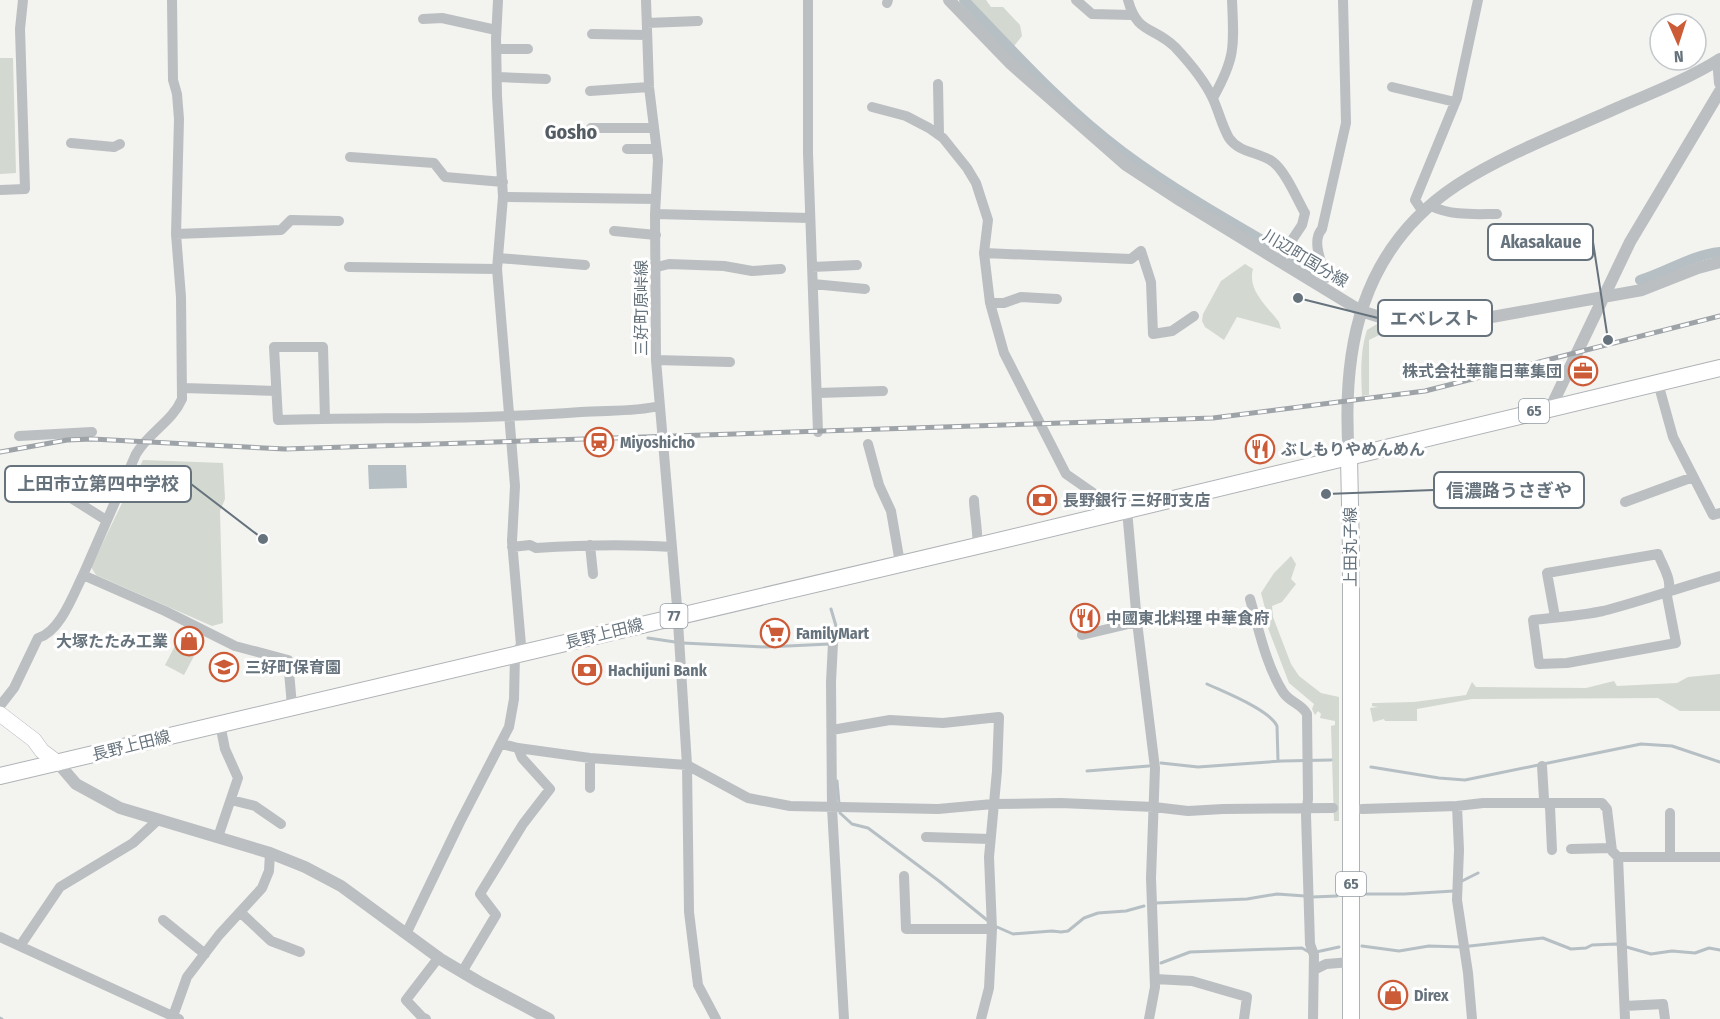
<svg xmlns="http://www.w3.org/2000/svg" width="1720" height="1019" font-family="'Fira Sans Condensed','Noto Sans JP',sans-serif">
<rect width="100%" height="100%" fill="#f3f3f0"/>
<!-- green -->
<path fill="#d3d8d0" d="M969,0H986L991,7H1003L1020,25L1022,36L1014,46Z
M0,58H13L16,173L0,174Z
M1245,264L1253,269C1247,290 1267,306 1279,322L1281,329L1237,317L1224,340L1205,327L1202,321L1203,314L1221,281Z
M1377,324L1396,327L1369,340V395L1362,396C1361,373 1360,352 1367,330Z
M143,460L223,463L225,499L220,511L223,623L212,626L96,575L91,567Z
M1291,556L1296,564L1291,579L1296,584L1282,602L1272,606L1273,617L1291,664L1299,676L1321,693L1339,697V821H1334L1331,726L1335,725V721L1320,718L1321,714L1318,711L1315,715L1312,709L1314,704L1289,683L1268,628L1270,627L1261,593L1274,573Z
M176,644L195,654L184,675L165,665Z
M1720,674V711H1680L1658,698L1472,699L1417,709V721H1385L1384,719L1373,722L1370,708L1378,707L1372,706V703H1376L1414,702L1466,695L1472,682L1476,687L1586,688L1614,681L1617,686L1677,683L1688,677Z"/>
<!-- water -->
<path fill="#b6bfc3" d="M368,465H406L407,488L369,489Z"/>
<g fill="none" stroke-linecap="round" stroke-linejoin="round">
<!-- stream -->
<path stroke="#b6bfc3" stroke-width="3" d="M831,609L836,626L837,642
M648,638L675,642
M683,643L766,647L830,644
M1207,684C1224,692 1270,710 1277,726L1278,761
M1161,763L1198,767L1282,761L1331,760
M1371,767L1439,778L1465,780L1641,744L1672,746L1720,762
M1087,771L1149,766
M837,781L839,804
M840,813L852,824L868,828L939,881L987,920
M1462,881L1478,873
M1361,894H1404L1454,891
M1312,897L1337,896
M1156,903L1247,899L1277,894L1305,896
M997,927L1013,934L1052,931L1061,932L1068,931L1084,918L1098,913L1126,911L1144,906
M1362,946L1399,951L1429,946L1461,947L1543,938L1571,949L1586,948L1592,945L1616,944L1651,954L1672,951L1695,953L1709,948L1720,950
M1316,952L1339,947
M1161,963L1190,952L1302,948L1309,952
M0,1018L2,1019"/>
<!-- canal -->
<path stroke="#b6bfc3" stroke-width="10" d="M964,0C1014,52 1064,108 1123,152C1170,187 1222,217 1274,247
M1292,258L1310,269
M1640,280C1667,272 1691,255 1720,252"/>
<!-- secondary casing -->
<g stroke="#b0b4b8" stroke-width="16">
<path id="secondary" d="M0,714L34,740L42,751L58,763"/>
</g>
<!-- primary casing -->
<g stroke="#afb3b6" stroke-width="18">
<path id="primary" d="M1349,457L1351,552V1019
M0,776L977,546L1720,368"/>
</g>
<!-- minor -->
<path stroke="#bbbfc1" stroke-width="10" d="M172,0L173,80L177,94L179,119L176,234L181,297L182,399C172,422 149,432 136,454L83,575L165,611L235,646L288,660L292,706
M646,0L649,87L658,160L655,214L656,360L677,606L687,765L689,912L698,985L716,1019
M808,0V153L818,432
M1076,0L1092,14L1132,15
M1128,0C1137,34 1153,26 1175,47C1189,62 1205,81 1213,99C1219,112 1222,126 1229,138C1239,153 1260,152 1273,162C1286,172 1297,199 1305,213L1302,225L1278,261
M887,3L888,0
M423,19L442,18L496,30
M647,23L698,21
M592,34L647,35
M496,49H528
M497,77L546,79
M938,84L939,135
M1392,87L1455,102
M590,91L649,87
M1213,98C1236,57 1234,46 1232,0
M872,107L906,116L929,128L943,138L967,168L976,183L988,220L984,253L990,303L1004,353L1066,474L1102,499L1103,515
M591,128H653
M71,143L114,147L120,144
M627,149H656
M350,157L434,163L445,177L503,182
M0,190L25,189L20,29L23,0
M503,197L656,199
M1431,206C1452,216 1474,214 1497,214
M1423,212L1415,200L1457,98L1478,0
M655,214L810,218
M614,231L656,235
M176,234L281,230L291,220L339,221
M984,253L1131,259L1141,251L1151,282L1153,334L1172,331L1194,316
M498,258L585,265
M349,267L497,269
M657,267L669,264L724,266L752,271L781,269
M812,267L857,265
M1326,278C1322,263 1311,241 1322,229L1346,123L1343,0
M813,284L865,289
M990,303H1004L1021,297L1057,299
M656,360L730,362
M1658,383L1673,437L1713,515L1720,513
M183,388L276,391
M818,393L883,391
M325,419L323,347H274L278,420C379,417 480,420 581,412C607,410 634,412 659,406
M19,436L92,432
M868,444L879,485L891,511L900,563
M71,498L106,520
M974,500C974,511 979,538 977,546
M1625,502L1693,477
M1127,510L1137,622L1155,768L1151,878L1155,987L1149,1019
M590,545L593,574
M512,547L530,545L536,548C582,545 626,544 672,547
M1250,599C1259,630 1266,665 1283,692C1289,702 1302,704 1307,714L1308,799L1306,815L1310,944L1314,955L1313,1019
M1555,617L1547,573L1658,554C1663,567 1674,582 1667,596L1676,643L1567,663L1539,664L1533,620C1556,617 1580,616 1603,611C1642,601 1681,587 1720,576
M1082,635L1137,622
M833,643L831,682L832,808L844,1019
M0,706L14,688L38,638C60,632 73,595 83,575
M832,730L890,720L943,723L999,717L997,771L989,857L992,929L989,988L981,1019
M502,744L518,748L590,758L687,765L748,798L790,806L938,809L993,804L1061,803L1154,807L1188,811L1223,809L1333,808
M590,758V788
M1542,766L1544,799L1550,807L1552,850
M231,800L255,806L281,824
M1457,806L1459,850L1457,900L1468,973L1472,1019
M1362,809L1457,806L1483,803H1602L1607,809L1612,851L1618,857H1720
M218,837L238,778L225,749L220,724
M926,837L990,839
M1571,849L1611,848
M1618,857L1625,1019
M1670,857V813
M904,876L906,929H992
M240,912L271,941L300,952
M163,920L205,954
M406,934L460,822L509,727L514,699L515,654L521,645L512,541L515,486L497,269L503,197L497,96L496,39L498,0
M0,937L179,1019
M20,946L60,887L133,843L159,819
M1314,970L1326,964L1351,962
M462,972L496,915L480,894L523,824L550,789L522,758L518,748
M1155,979L1192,981L1247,997L1244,1019
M1625,1006L1663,1004L1665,1019
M172,1019L187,977L219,935L262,888L269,871L270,853
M426,1019L422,1017L406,1000L439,957"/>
<!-- tertiary -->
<path stroke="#bbbfc1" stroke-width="12" d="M949,0L1011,64L1126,165L1181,201L1361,311L1386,319L1418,327L1453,324L1642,290L1698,268L1720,262
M1718,60L1720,83
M1551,407L1630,242L1720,91
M1349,457C1341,349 1360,249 1457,185C1505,154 1566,131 1617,108C1652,93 1688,79 1720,59
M58,763L76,784L120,808L270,853L305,867L341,886L442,960L479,982L549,1019"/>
<!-- secondary -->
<use href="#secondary" stroke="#fff" stroke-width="15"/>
<!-- primary -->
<use href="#primary" stroke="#fff" stroke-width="16"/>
<!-- rail casing -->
<g stroke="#9da3a7" stroke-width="5">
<path id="rail" d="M0,452L67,440L92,439L285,449L1213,418L1425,391L1720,316"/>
</g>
<!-- rail -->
<use href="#rail" stroke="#fff" stroke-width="3" stroke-dasharray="9" stroke-linecap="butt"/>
</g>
<!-- icons -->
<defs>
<g id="office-ring" transform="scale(1.5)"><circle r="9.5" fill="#fff" stroke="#cc5c37" stroke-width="1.5"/><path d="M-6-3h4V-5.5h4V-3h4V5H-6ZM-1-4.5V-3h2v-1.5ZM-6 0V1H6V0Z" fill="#cc5c37"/></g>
<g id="station-ring" transform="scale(1.5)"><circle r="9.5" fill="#fff" stroke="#cc5c37" stroke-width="1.5"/><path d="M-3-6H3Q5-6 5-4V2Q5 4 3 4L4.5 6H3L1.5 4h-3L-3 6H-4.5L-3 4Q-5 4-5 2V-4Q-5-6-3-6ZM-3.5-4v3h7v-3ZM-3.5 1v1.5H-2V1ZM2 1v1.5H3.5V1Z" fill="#cc5c37"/></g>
<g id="restaurant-ring" transform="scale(1.5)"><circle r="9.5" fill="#fff" stroke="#cc5c37" stroke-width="1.5"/><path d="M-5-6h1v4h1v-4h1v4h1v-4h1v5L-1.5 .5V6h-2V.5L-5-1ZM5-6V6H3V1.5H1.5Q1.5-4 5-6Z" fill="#cc5c37"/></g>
<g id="bank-ring" transform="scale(1.5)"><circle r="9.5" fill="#fff" stroke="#cc5c37" stroke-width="1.5"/><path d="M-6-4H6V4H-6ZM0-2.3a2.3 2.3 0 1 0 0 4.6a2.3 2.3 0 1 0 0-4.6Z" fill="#cc5c37"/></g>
<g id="supermarket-ring" transform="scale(1.5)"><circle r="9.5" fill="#fff" stroke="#cc5c37" stroke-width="1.5"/><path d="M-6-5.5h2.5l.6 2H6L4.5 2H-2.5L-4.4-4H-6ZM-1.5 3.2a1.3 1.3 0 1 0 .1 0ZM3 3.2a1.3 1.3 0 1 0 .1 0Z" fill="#cc5c37"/></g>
<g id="shop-ring" transform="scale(1.5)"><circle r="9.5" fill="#fff" stroke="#cc5c37" stroke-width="1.5"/><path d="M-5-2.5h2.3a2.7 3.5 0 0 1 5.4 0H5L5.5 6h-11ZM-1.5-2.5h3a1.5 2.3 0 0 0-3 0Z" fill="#cc5c37"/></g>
<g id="school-ring" transform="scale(1.5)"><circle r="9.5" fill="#fff" stroke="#cc5c37" stroke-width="1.5"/><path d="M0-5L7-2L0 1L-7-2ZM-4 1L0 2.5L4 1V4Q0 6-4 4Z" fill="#cc5c37"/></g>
</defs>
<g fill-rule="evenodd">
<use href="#office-ring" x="1583" y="371"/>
<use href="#station-ring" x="599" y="442"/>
<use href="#restaurant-ring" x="1260" y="449"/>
<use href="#bank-ring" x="1042" y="500"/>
<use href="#restaurant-ring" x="1085" y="618"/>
<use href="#supermarket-ring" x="775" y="633"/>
<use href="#shop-ring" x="189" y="641"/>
<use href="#school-ring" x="224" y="667"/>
<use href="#bank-ring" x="587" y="670"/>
<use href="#shop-ring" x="1393" y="995"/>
</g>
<g text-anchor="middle" stroke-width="6" stroke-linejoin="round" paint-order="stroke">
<!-- shield labels -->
<g fill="#fff" stroke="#949da4" stroke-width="1.5">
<rect x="1519" y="399" width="30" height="24" rx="4.5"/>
<rect x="660.5" y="604" width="27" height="24" rx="4.5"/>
<rect x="1336" y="872" width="30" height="24" rx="4.5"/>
</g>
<g font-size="15" font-weight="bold" fill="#66737d">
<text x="1534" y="416">65</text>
<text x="674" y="621">77</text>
<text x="1351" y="889">65</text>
</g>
<!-- street labels -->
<g font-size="16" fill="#66737d" stroke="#fff">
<text transform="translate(1306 258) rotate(31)" y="6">川辺町国分線</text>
<text transform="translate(641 308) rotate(-90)" y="6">三好町原峠線</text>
<text transform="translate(1350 547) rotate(-90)" y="6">上田丸子線</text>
<text transform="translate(604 633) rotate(-14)" y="6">長野上田線</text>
<text transform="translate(131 745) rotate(-14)" y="6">長野上田線</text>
</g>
<!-- poi labels -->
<g font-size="16" font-weight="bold" fill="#66737d" stroke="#fff" text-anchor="start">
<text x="1562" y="377" text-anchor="end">株式会社華龍日華集団</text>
<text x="620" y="448">Miyoshicho</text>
<text x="1281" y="455">ぶしもりやめんめん</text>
<text x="1063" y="506">長野銀行 三好町支店</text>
<text x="1106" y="624">中國東北料理 中華食府</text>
<text x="796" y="639">FamilyMart</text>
<text x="168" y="647" text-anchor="end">大塚たたみ工業</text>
<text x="245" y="673">三好町保育園</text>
<text x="608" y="676">Hachijuni Bank</text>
<text x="1414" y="1001">Direx</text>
</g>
<!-- quarter labels -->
<g font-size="20" font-weight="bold" fill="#535c63" stroke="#fff">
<text x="571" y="139">Gosho</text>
</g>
</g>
<!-- callouts -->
<path fill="none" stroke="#66737d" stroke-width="2" d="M1608 340L1593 242M1298 298L1378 318M263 539L191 484M1326 494L1434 490"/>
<g fill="#66737d" stroke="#fff" stroke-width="2">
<circle cx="1608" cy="340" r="6"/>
<circle cx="1298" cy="298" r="6"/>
<circle cx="263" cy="539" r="6"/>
<circle cx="1326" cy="494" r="6"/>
</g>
<g fill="#fff" stroke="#66737d" stroke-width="2">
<rect x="1488" y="224" width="105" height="36" rx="6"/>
<rect x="1378" y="300" width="114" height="36" rx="6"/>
<rect x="5" y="466" width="186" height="36" rx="6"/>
<rect x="1434" y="472" width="150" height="36" rx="6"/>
</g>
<g font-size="18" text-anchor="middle" font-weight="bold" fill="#66737d">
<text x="1541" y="248">Akasakaue</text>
<text x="1435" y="325">エベレスト</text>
<text x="98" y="490">上田市立第四中学校</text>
<text x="1509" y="497">信濃路うさぎや</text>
</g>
<!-- north arrow -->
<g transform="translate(1678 42) rotate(177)"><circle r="28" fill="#ffffff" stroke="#c2c7cb" stroke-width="1.5"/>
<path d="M0-4.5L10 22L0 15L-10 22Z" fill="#cc5c37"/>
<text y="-9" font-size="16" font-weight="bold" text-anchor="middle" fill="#66737d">N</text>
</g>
</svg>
